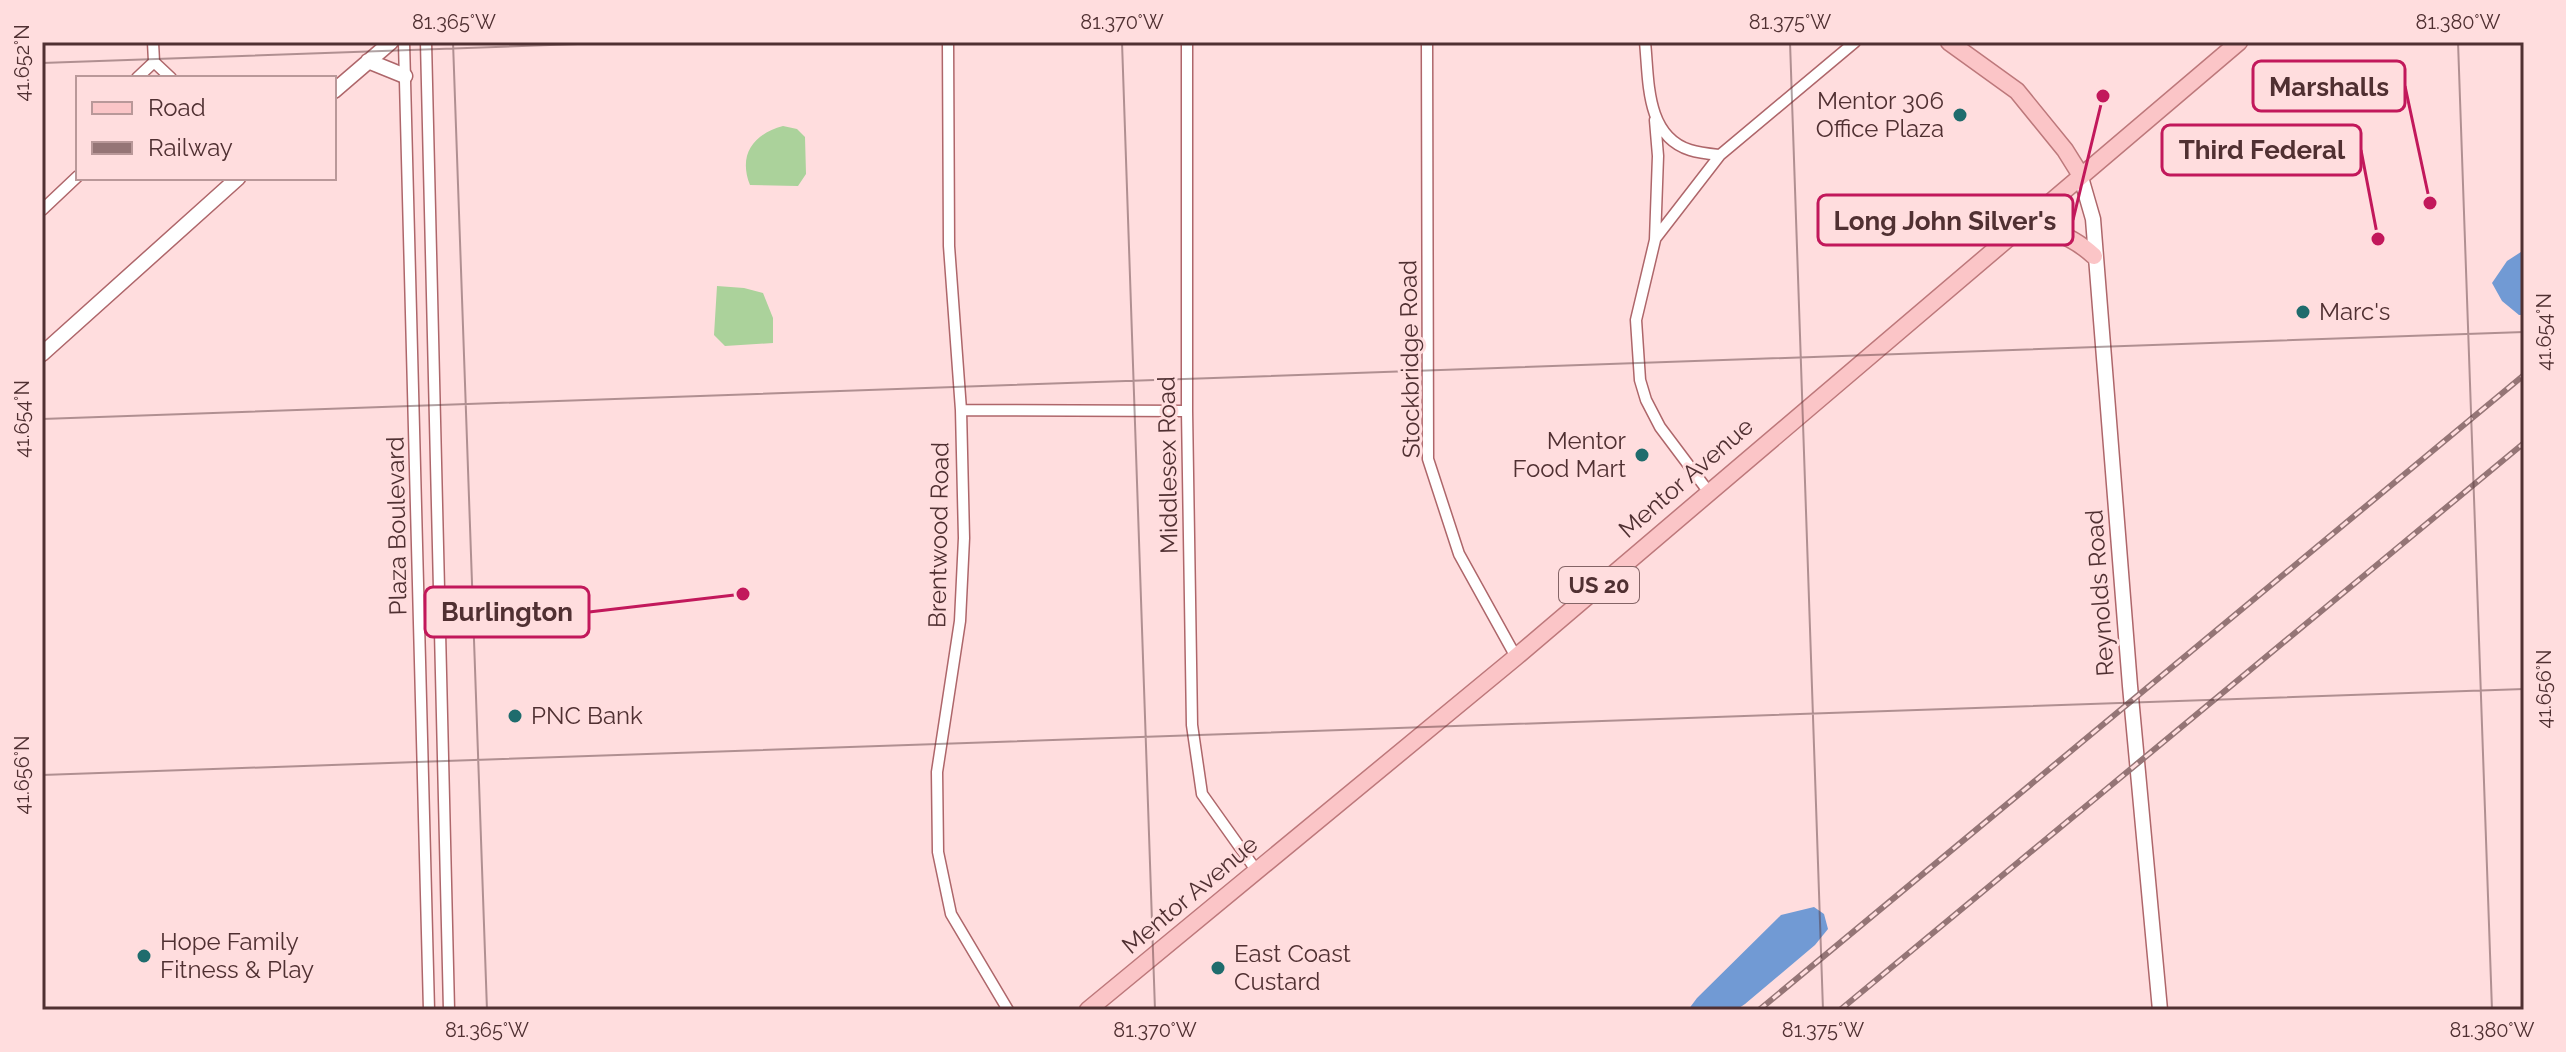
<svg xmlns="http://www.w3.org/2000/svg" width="2566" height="1052" font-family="Raleway,sans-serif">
<rect width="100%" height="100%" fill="#ffddde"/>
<!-- green -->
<path fill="#abd29b" d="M783,126L797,129L805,137L806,174L798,186L750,185C738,155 753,134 783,126Z
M717,286L744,288L763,293L773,318V343L725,346L714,335Z"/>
<!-- water -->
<path fill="#719ad4" d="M2524,250V315H2519L2502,301L2492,283L2507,261Z
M1814,907L1824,914L1828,929L1815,945L1745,1004L1736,1010H1688L1697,998L1781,915Z"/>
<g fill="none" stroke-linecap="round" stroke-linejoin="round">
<!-- minor casing -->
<g stroke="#ae666a" stroke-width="13">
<path id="minor" d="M404,42L429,1010
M426,42L449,1010
M948,42L949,246L961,410L964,538L960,621L937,772L938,852L951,914L1008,1010
M1187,42V411L1192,725L1202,794L1256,870
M1427,42L1428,459L1459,554L1516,657
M1645,42C1649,79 1645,136 1690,150C1699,153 1710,154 1720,155
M154,62L171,78
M137,78L154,62L153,42
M1655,120L1658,156L1655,240L1636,320L1640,380L1646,400L1660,427L1708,491
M42,210L78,176
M1655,239L1720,155L1855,42
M961,410L1187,411"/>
</g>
<!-- secondary casing -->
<g stroke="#ae666a" stroke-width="17">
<path id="secondary" d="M368,61L405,76
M334,91L391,42
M2080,174L2093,219L2130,686L2160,1010
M42,354L238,178"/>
</g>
<!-- primary casing -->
<g stroke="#bd787b" stroke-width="19">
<path id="primary" d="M1949,42L2017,91L2065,150L2080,174
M2011,234C2049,229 2065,230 2094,256
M1088,1010L1516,657L2239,42"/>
</g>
<!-- minor -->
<use href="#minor" stroke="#fff" stroke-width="10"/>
<!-- secondary -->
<use href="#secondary" stroke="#fff" stroke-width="14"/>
<!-- primary -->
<use href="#primary" stroke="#fbc5c7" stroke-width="16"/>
<!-- rail casing -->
<g stroke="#957576" stroke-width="6">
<path id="rail" d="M1759,1010L2524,375
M1840,1010L2524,443"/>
</g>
<!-- rail -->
<use href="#rail" stroke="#ffddde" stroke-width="3" stroke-dasharray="9" stroke-linecap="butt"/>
</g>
<!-- ticks -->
<path fill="none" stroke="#503032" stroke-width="2" stroke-opacity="0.45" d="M453,42L487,1010M1122,42L1155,1010M1790,42L1823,1010M2458,42L2492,1010M42,63L634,42M42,419L2524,332M42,775L2524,689"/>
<!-- markers -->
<g fill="#1f6c6d" stroke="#ffddde" stroke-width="3">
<circle cx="1960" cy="115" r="8"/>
<circle cx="2303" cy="312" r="8"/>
<circle cx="1642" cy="455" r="8"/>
<circle cx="515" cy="716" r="8"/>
<circle cx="144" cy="956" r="8"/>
<circle cx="1218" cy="968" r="8"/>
</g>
<g text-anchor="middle" stroke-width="6" stroke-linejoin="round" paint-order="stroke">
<!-- shield labels -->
<rect fill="#ffddde" stroke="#846466" stroke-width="2" x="1559" y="567" width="80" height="36" rx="6"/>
<g font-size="22" font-weight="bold" fill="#503032">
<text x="1599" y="593">US 20</text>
</g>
<!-- poi labels -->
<g font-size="24" fill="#503032" stroke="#ffddde" text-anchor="start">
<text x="1944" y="109" text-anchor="end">Mentor 306<tspan x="1944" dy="28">Office Plaza</tspan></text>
<text x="2319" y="320">Marc's</text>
<text x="1626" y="449" text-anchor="end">Mentor<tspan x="1626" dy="28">Food Mart</tspan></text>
<text x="531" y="724">PNC Bank</text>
<text x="160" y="950">Hope Family<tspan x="160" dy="28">Fitness &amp; Play</tspan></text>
<text x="1234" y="962">East Coast<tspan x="1234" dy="28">Custard</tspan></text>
</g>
<!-- street labels -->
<g font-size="24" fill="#503032" stroke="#ffddde">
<text transform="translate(1410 359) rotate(-91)" y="8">Stockbridge Road</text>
<text transform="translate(1168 465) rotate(-91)" y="8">Middlesex Road</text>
<text transform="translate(1686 478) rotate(-41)" y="8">Mentor Avenue</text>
<text transform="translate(397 526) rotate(-91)" y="8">Plaza Boulevard</text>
<text transform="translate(939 535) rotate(-89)" y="8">Brentwood Road</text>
<text transform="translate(2100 593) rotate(-94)" y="8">Reynolds Road</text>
<text transform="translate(1190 895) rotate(-40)" y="8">Mentor Avenue</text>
</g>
</g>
<!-- callouts -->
<path fill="none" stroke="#c2185b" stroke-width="3" d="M2430 203L2405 86M2378 239L2361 150M2103 96L2073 220M743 594L589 612"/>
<g fill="#c2185b" stroke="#ffddde" stroke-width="3">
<circle cx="2430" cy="203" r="8"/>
<circle cx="2378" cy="239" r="8"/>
<circle cx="2103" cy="96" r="8"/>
<circle cx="743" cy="594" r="8"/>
</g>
<g fill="#ffddde" stroke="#c2185b" stroke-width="3">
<rect x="2253" y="61" width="152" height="50" rx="8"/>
<rect x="2162" y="125" width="199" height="50" rx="8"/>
<rect x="1818" y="195" width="255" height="50" rx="8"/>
<rect x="425" y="587" width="164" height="50" rx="8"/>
</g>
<g font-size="26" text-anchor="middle" font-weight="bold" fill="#503032">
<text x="2329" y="96">Marshalls</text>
<text x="2262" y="159">Third Federal</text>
<text x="1945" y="230">Long John Silver's</text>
<text x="507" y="621">Burlington</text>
</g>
<!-- border -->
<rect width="2566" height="1052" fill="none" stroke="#ffddde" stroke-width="88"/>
<!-- legend -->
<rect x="76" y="76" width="260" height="104" fill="#ffddde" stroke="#b99899" stroke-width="2"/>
<rect x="92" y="102" width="40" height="12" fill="#fbc5c7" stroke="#b99899" stroke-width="2"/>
<text x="148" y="116" font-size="24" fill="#503032">Road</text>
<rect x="92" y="142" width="40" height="12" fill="#957576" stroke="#b99899" stroke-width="2"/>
<text x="148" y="156" font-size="24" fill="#503032">Railway</text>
<rect x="44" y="44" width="2478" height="964" fill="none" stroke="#503032" stroke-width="3"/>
<g font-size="20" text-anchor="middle" fill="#503032">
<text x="454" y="29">81.365°W</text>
<text x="1122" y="29">81.370°W</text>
<text x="1790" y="29">81.375°W</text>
<text x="2458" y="29">81.380°W</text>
<text transform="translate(22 63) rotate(-90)" y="7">41.652°N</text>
<text transform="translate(2544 332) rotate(-90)" y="7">41.654°N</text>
<text transform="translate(22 419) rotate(-90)" y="7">41.654°N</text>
<text transform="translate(2544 689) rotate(-90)" y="7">41.656°N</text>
<text transform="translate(22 775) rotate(-90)" y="7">41.656°N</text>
<text x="487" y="1037">81.365°W</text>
<text x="1155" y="1037">81.370°W</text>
<text x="1823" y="1037">81.375°W</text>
<text x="2492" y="1037">81.380°W</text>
</g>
</svg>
